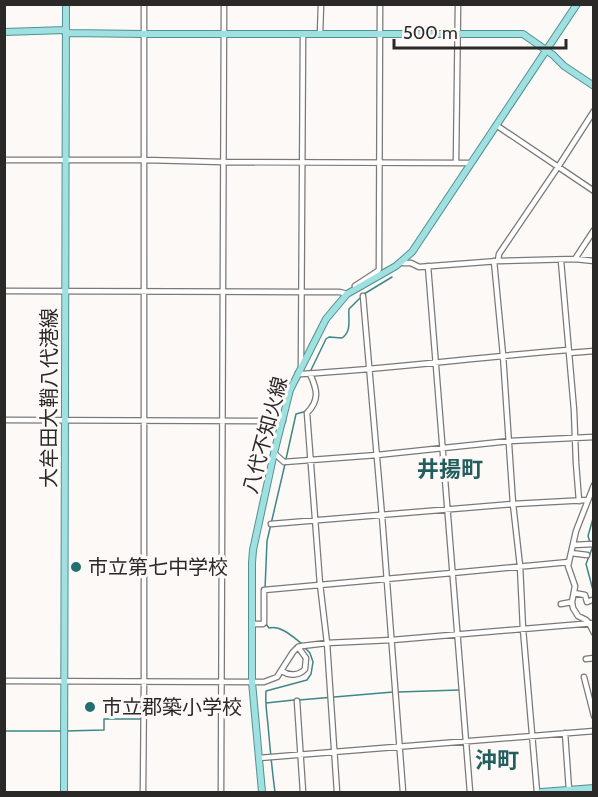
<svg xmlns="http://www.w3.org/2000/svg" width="598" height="797" font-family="Cabin,'Noto Sans JP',sans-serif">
<rect width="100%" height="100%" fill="#fcf9f7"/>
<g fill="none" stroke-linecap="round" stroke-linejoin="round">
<!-- stream -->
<path stroke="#3d8887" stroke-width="1.5" d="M364,294L392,277
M310,372L326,339L329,337L342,338C352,331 348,320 349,309L361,297
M286,459L296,414L307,411
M590,542L588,536L594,515
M593,546L586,564L594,594
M265,589L267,541L285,464
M266,624L269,628C280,625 292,636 301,643
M398,692L459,690
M299,700L393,692
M266,703L294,700
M4,731H61
M65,731L104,730V719H141
M275,792C272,770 270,748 268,725C267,714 265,703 266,691L307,680L311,674L313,662L310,653L304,647"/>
<!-- minor casing -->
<g stroke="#7b7876" stroke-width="7">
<path id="minor" d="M320,34L321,4
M496,125L594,191
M4,160H145L223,162L470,163
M456,163L458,4
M575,259L594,230
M403,261V263H411L419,267L498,261L575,259L594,261
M494,261L503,355L513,504L520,566L523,629L537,792
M498,261L499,254L558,167L594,111
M561,261L574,410L576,463L579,501
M428,266L470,792
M355,286L378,271L379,269L380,4
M4,291L302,292H340L347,294
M363,296L382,516L403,792
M569,353L594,351
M301,367L303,34
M298,373L301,374C390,369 479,357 568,350
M310,374C317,389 320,400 307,413L320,584L327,643L337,792
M4,420L283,421
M274,453L284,462L377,455L510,441L594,437
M594,485L576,531L568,566L575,586L572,602L573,608L578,616L586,620L589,623L594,633
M271,524L513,504L587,500
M573,545L594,544
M571,553L587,555
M574,593L585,595L587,602L592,600
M561,604L572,602
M252,624H263L264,623V590L452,573L569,562
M586,659L594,658
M282,671C289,676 299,676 305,669L306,658L298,647
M584,677L594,716
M4,681L264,682L277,677L293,652L298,647L302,646L327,643L392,640L594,623
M297,701L303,792
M565,733L569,790
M259,758L594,731
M143,792L144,681V4
M221,792L224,4"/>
</g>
<!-- major casing -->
<g stroke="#4e9292" stroke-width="8">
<path id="major" d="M4,32L66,30L68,33L144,34H523L553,55L564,66L594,86
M64,792L66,4
M262,792L252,682V563L253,550L274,453L290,390L326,319L347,294L396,266L412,252L577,4
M541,792L594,788
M590,792H594"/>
</g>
<!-- minor -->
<use href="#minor" stroke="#fff" stroke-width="4.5"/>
<!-- major -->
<use href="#major" stroke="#a0e0e0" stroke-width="6"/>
</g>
<!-- markers -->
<g fill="#236e6e" stroke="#fcf9f7" stroke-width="2">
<circle cx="76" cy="567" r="6"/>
<circle cx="90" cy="707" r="6"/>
</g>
<g text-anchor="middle" stroke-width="6" stroke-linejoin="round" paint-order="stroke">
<!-- street labels -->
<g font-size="20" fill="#2a2928" stroke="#fcf9f7">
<text transform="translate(49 398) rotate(-90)" y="7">大牟田大鞘八代港線</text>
<text transform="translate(265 435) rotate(-75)" y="7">八代不知火線</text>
</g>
<!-- poi labels -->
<g font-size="20" fill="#2a2928" stroke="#fcf9f7" text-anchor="start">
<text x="88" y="574">市立第七中学校</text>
<text x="102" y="714">市立郡築小学校</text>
</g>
<!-- quarter labels -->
<g font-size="22" font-weight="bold" fill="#235e5e" stroke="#fcf9f7">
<text x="450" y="477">井揚町</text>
<text x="497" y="768">沖町</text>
</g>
</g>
<!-- border -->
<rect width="598" height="797" fill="none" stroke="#2a2928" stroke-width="12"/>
<!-- scale -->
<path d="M394 39v9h172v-9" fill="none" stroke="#2a2928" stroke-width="3"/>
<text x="403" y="39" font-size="18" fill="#2a2928" stroke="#fcf9f7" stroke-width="4.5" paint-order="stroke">500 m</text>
</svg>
